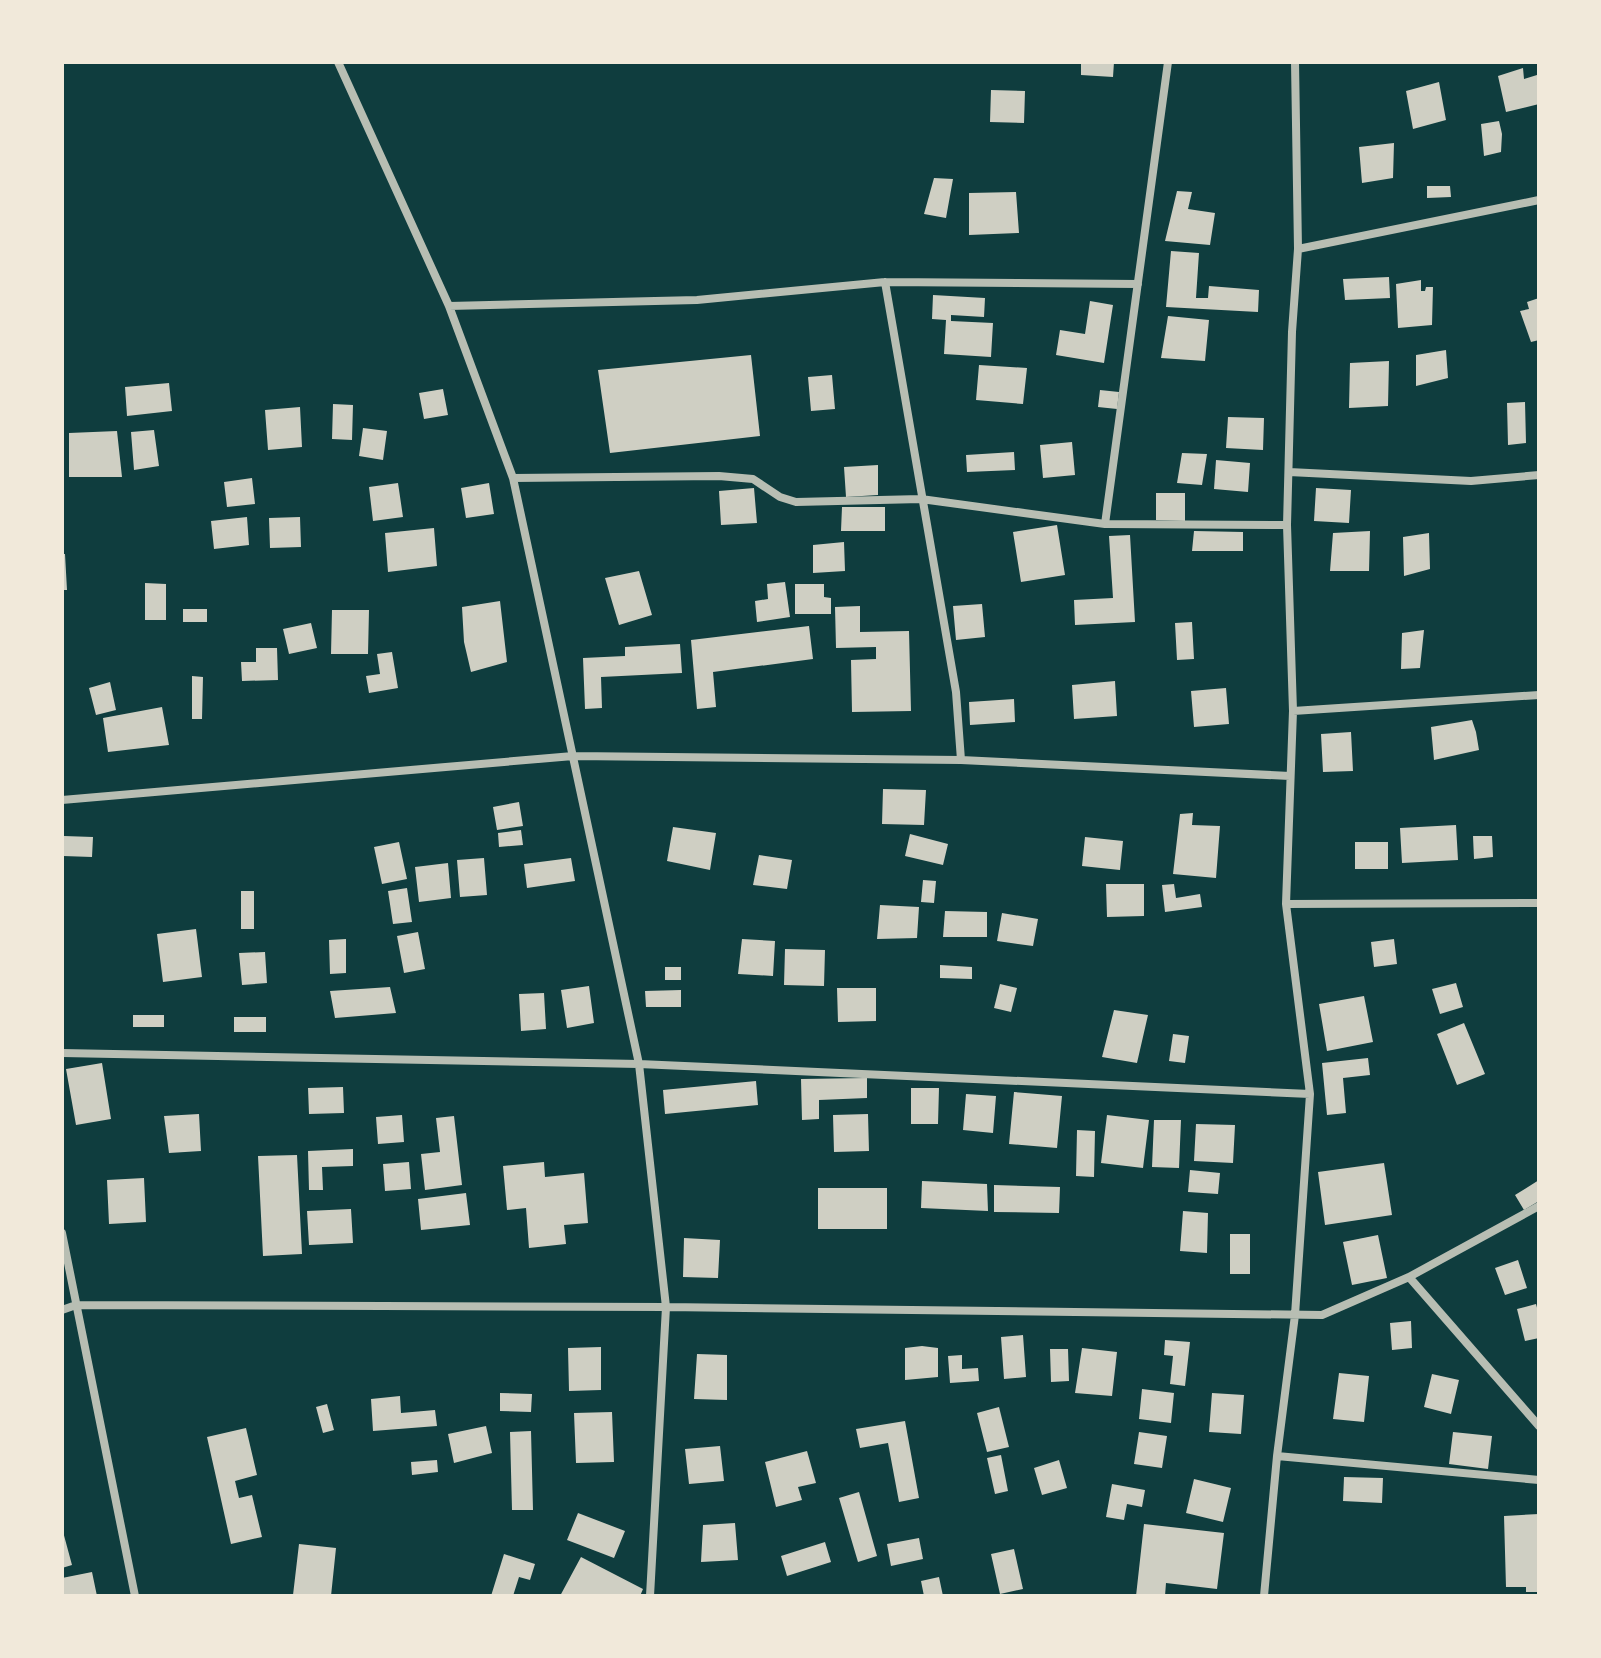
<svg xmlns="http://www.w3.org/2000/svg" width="1601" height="1658" font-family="Jost,sans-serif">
<rect width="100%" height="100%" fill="#0f3d3e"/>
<!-- building -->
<path fill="#cfcfc3" d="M1081,62H1114L1113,77L1081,75Z
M1523,68L1524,79L1537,75L1539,104L1506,112L1498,76Z
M1439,82L1446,120L1413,129L1406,91Z
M991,90L1025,91L1024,123L990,122Z
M1499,121L1502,134L1501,152L1484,156L1481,124Z
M1394,143L1393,178L1362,183L1359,147Z
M934,178L953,179L946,218L924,214Z
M1427,186H1450L1451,197L1427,198Z
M1177,191L1192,192L1188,209L1215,213L1210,245L1165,241Z
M1016,192L1019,233L969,235V193Z
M1171,251L1199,253L1196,298H1208L1209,286L1259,290L1258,312L1166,307Z
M1389,277L1390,298L1345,300L1343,279Z
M1421,280V291H1425L1426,287H1433L1432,325L1398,328L1396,284Z
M933,295L985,298L984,317L951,315V321L993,323L991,357L944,354L946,320L932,319Z
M1539,298V340L1531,342L1520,311L1529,309L1527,302Z
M1090,301L1113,305L1104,363L1056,355L1060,330L1085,334Z
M1168,316L1209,320L1205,361L1161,358Z
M1446,350L1448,378L1416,386V355Z
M751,355L760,436L610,453L598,370Z
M1389,361L1388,406L1349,408L1350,363Z
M979,365L1027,368L1023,404L976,400Z
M832,375L835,409L811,411L808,377Z
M169,383L172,411L127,416L125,387Z
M443,389L448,415L424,419L419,393Z
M1100,390L1119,392L1117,409L1098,407Z
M1525,402L1526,443L1508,445L1507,403Z
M333,404L353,405L352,440L332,439Z
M300,407L302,447L268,450L265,410Z
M1228,417L1264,418L1263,450L1226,448Z
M363,428L387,431L383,460L359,456Z
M154,430L159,466L134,470L131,432Z
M117,431L122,477H69V433Z
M1072,442L1075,475L1043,478L1040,445Z
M1014,452L1015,470L967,472L966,455Z
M1182,453L1207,454L1202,485L1177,483Z
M1216,460L1250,463L1248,492L1214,489Z
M878,465V495L846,497L844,467Z
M252,478L255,504L227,507L224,482Z
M398,483L403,517L373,521L369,487Z
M489,483L494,514L466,518L461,488Z
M754,488L757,523L721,525L719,491Z
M1316,488L1351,490L1349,523L1314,521Z
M1156,493H1185V521L1156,520Z
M842,507H885V531H841Z
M247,517L249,545L214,549L211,521Z
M300,517L301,547L270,548L269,518Z
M1057,525L1065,575L1021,582L1013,532Z
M434,528L437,566L388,572L385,533Z
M1194,531L1243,532V551H1192Z
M1370,531L1369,571H1330L1333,533Z
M1429,533L1430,569L1404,576L1403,537Z
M1130,535L1135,622L1075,625L1074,600L1113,598L1109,536Z
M844,542L845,571L813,573V545Z
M62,554H65L67,590H62Z
M639,571L652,615L619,625L605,578Z
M785,582L790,617L757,622L755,601L768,599L767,584Z
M145,583L166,584V620H145Z
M795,584H824V597L831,598V614H795Z
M500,601L507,662L471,672L464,642L462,607Z
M982,604L985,637L956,640L953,606Z
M860,606V632L909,631L911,711L852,712L851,660L876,659V647L836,648L835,607Z
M183,609H207V622H183Z
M332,610H369L368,654H331Z
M1192,622L1194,659L1177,660L1175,623Z
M311,623L317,648L289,654L283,629Z
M809,626L813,659L713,672L716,707L697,709L691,640Z
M1424,630L1420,668L1401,669L1402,633Z
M680,644L682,673L601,677L602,708L585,709L583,658L625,656V647Z
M256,648H277L278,680L242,681L241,662H256Z
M392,652L398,688L369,693L366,676L380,674L377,654Z
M192,676L203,677L202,719H192Z
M1115,681L1117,716L1074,719L1072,685Z
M110,682L116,710L96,715L89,688Z
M1226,688L1229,724L1194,727L1191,691Z
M1014,699L1015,722L970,725L969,702Z
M162,707L169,745L108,752L103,718Z
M1472,720L1476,732L1479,750L1434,760L1431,727Z
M1351,732L1353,771L1323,772L1321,734Z
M883,789L926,790L924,825L882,824Z
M519,802L523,826L497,830L493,807Z
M1193,813L1192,825L1220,826L1216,878L1173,874L1180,814Z
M1456,825L1458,860L1402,863L1400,828Z
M673,827L716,833L710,870L667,861Z
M521,830L523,845L499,847L498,833Z
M910,834L948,844L943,865L905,856Z
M64,836L93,837L92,857L63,856Z
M1473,836H1492L1493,857L1474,859Z
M1085,837L1123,841L1120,870L1082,866Z
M399,842L407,879L382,884L374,847Z
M1355,842H1388V869H1355Z
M759,855L792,860L787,889L753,885Z
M484,858L487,895L460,897L457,860Z
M571,858L575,881L527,888L524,864Z
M448,863L451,898L419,902L415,867Z
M923,880L936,881L934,903L921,902Z
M1106,884H1144V916L1107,917Z
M1174,884L1176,898L1200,894L1202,907L1165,912L1162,885Z
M407,888L412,922L393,924L388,891Z
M241,891H254V929H241Z
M880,905L919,907L917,938L877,939Z
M945,911L987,912V937H943Z
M1002,913L1038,919L1033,946L997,941Z
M196,929L202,977L163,982L157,934Z
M418,932L425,969L404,973L397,936Z
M346,939V973L330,974L329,940Z
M742,939L775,941L773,976L738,974Z
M1394,939L1397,964L1374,967L1371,942Z
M785,949L825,950L824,986L784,985Z
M265,952L267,983L242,985L239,953Z
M940,965L972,967V979L940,978Z
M665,967H681V980H665Z
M1456,983L1463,1007L1440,1014L1432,989Z
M1000,984L1017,988L1011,1012L994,1008Z
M589,986L594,1023L567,1028L561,990Z
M390,987L396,1013L335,1018L330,991Z
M837,988H876V1021L838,1022Z
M681,990V1007H646L645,991Z
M544,993L546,1029L521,1031L519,994Z
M1364,996L1373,1042L1327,1051L1319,1004Z
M1114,1010L1148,1015L1137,1063L1102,1057Z
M133,1015H164V1027H133Z
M234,1017H266V1032H234Z
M1464,1023L1485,1074L1457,1085L1437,1034Z
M1173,1034L1189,1036L1185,1063L1169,1061Z
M1368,1058L1370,1075L1343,1078L1346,1113L1327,1115L1322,1063Z
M102,1063L111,1119L76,1125L66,1069Z
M867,1078V1098L819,1100V1119L802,1120L801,1079Z
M756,1081L758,1105L665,1114L663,1090Z
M343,1087L344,1113L309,1114L308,1088Z
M911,1088H939L938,1124H911Z
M1014,1092L1062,1096L1057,1148L1009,1144Z
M966,1094L996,1096L993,1133L963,1130Z
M199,1114L201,1151L169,1153L164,1116Z
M868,1114L869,1151L834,1152L833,1115Z
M402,1115L404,1142L378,1144L376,1117Z
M1107,1115L1149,1120L1143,1168L1101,1163Z
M454,1116L462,1185L425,1190L421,1154L440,1152L436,1118Z
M1154,1120H1181L1179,1168L1152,1167Z
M1196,1124L1235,1125L1233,1163L1194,1161Z
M1077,1130L1095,1131L1094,1177L1076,1176Z
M353,1149V1166L322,1167L323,1190H309L308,1151Z
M297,1155L302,1254L263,1256L258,1156Z
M409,1162L411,1189L385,1191L383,1164Z
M544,1162L545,1177L584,1173L588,1223L564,1225L566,1244L529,1248L526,1208L507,1210L503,1166Z
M1384,1163L1392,1215L1325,1225L1318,1172Z
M1190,1170L1220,1173L1218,1194L1188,1192Z
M144,1178L146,1222L109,1224L107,1180Z
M1539,1180V1201L1524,1210L1515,1195Z
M922,1181L987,1184L988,1211L921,1208Z
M994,1185L1060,1187L1059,1213L994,1212Z
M818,1188H887V1229H818Z
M466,1193L470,1225L421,1230L418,1199Z
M351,1209L353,1243L309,1245L307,1211Z
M1183,1211L1208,1213L1207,1253L1180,1251Z
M1230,1234H1250V1274H1230Z
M1378,1235L1387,1278L1352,1285L1343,1242Z
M684,1238L720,1240L718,1278L683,1277Z
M1518,1260L1527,1288L1505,1295L1495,1268Z
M1536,1304L1539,1315V1338L1525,1341L1517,1309Z
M1411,1321L1412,1348L1392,1350L1390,1323Z
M1023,1335L1026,1377L1004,1379L1001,1337Z
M1165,1340L1190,1342L1185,1386L1170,1384L1173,1356L1164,1355Z
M922,1346L938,1348V1377L905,1380V1348Z
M601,1347V1390L569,1391L568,1348Z
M1082,1348L1117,1352L1112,1396L1075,1393Z
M1050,1349H1068L1069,1381L1051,1382Z
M697,1354L727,1355V1400L694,1399Z
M962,1355V1369L978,1368L979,1381L950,1383L948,1356Z
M1339,1373L1369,1376L1364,1422L1333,1419Z
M1432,1374L1459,1380L1451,1414L1424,1407Z
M1142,1389L1174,1393L1171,1423L1139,1419Z
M500,1393L532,1394L531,1412L500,1411Z
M1212,1393L1244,1395L1241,1434L1209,1432Z
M400,1396L401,1413L435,1410L437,1426L373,1431L371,1399Z
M327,1404L334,1430L323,1433L316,1407Z
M999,1407L1009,1447L987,1452L977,1413Z
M612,1412L614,1462L576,1463L574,1413Z
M905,1421L919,1498L899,1502L888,1443L860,1448L856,1429Z
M486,1426L492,1453L454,1463L448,1434Z
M246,1428L257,1475L235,1481L239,1498L252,1495L262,1537L231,1544L207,1437Z
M531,1431L533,1510H512L510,1432Z
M1139,1432L1167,1436L1162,1468L1134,1464Z
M1453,1432L1492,1436L1488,1469L1449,1464Z
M720,1446L724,1481L689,1484L685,1449Z
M807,1451L816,1483L798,1487L802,1500L776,1507L765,1462Z
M1001,1455L1008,1491L995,1494L987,1458Z
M437,1460L438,1472L412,1475L411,1462Z
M1059,1460L1067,1488L1042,1495L1034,1468Z
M1344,1477L1383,1478L1382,1503L1343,1501Z
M1194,1479L1231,1488L1223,1522L1186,1513Z
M1112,1484L1145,1490L1142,1507L1127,1504L1124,1520L1106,1517Z
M859,1492L877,1556L858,1562L839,1498Z
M578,1513L625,1531L614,1558L567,1540Z
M1539,1514V1592H1526V1587H1506L1504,1516Z
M735,1523L738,1560L701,1562L703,1525Z
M1144,1524L1224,1533L1217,1589L1166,1583L1165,1596H1136Z
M62,1528L72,1565L62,1568Z
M919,1538L923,1559L891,1566L887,1544Z
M825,1542L831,1562L787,1576L781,1556Z
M299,1544L336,1548L331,1596L293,1595Z
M1014,1549L1023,1589L1000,1594L991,1554Z
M504,1554L535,1564L530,1580L519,1577L513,1596H491Z
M581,1557L643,1589L640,1596H560Z
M92,1572L97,1596H62V1578Z
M939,1577L943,1596H924L921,1581Z"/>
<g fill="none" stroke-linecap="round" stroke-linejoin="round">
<!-- minor -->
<path stroke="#b8beb3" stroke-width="8" d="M338,62L449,306L513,478L639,1064L666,1307L650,1596
M1298,249L1539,200
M885,282L956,692L961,760
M449,306L697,300L885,282L1138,284
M1289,472L1471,481L1539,475
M513,478L719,476L753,479L780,497L796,502L921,499L1105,524L1287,525
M1105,524L1168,62
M1293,711L1539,695
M62,800L573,756L961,760L1290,776
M1286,904L1539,903
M62,1053L639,1064L1310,1094
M62,1233L135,1596
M1409,1277L1539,1206
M62,1310L76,1305L666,1307L1322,1315L1409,1277L1539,1426
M1277,1456L1539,1480
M1264,1596L1277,1456L1295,1315L1310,1094L1286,904L1293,711L1287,525L1292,332L1298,249L1295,62"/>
</g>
<!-- border -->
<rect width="1601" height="1658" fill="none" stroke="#f1e9da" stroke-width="128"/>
</svg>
